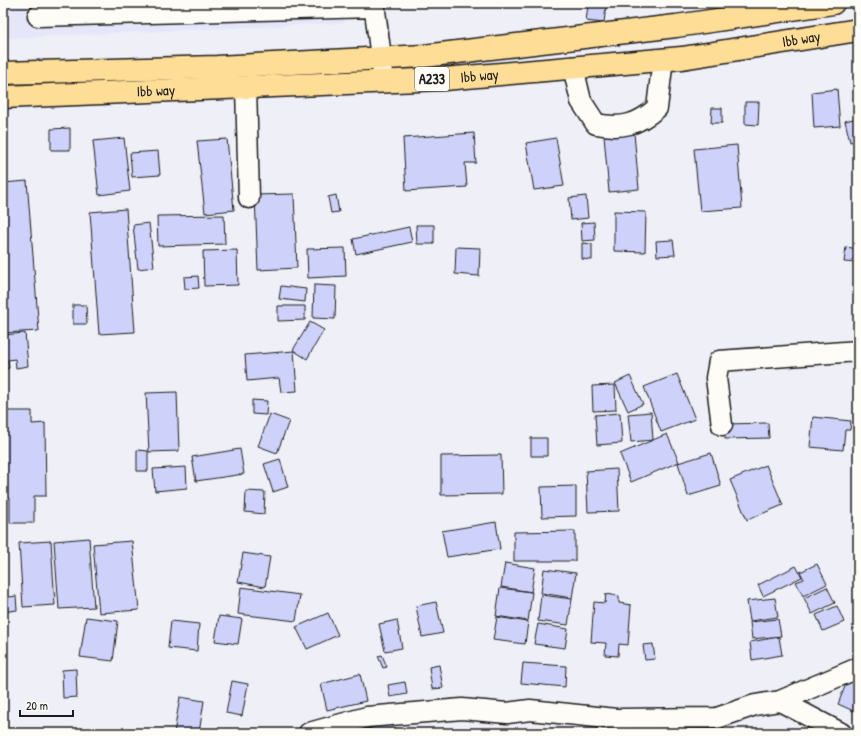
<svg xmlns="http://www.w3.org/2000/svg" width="861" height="736" font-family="'Patrick Hand',sans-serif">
<rect width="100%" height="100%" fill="#efeff8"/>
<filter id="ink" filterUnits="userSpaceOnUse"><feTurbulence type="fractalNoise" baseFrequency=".025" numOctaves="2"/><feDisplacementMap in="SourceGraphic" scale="8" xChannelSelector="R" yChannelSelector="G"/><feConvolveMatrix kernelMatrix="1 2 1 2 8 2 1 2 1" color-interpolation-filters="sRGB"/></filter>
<g filter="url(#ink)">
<!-- built -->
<path fill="#e5e6f9" d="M3,3H340L345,23L3,38Z"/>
<!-- building -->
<path fill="#ced2fa" stroke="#1c1c1c" d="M588,5L606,6L604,23L586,21Z
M837,89L840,126L814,128L812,92Z
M745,102H759L758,125L745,124Z
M712,108H722V123H711Z
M858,118V140L850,142L845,121Z
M70,128V150H51V129Z
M474,133L476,163H465L467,187L406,191L403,138Z
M634,133L639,189L609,192L604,136Z
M124,138L130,191L99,195L93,141Z
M556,138L564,186L534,190L526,143Z
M227,139L234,210L205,213L197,141Z
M737,145L742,208L700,211L694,149Z
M158,151L160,175L132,177L130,153Z
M27,181L39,331L3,333V183Z
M294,194L297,268L258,270L255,195Z
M336,195L339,212L331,213L328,197Z
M586,196L588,218L571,220L569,198Z
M126,209L135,332L99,334L90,212Z
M614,211L646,212L645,252L614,251Z
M224,215L225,244L158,246L157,216Z
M594,222L595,240L582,241L581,223Z
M149,223L154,267L138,269L133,225Z
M416,225H434V244H417Z
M409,227L412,242L356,254L353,239Z
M673,240L675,255L657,256L656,241Z
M582,243L592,244V260L582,259Z
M456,247L480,248L479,276L455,274Z
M846,247L858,249V263L844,262Z
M345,248L346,276L308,278L307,249Z
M237,250L238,285L204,286L203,251Z
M198,276L199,288L185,289L184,277Z
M314,285L336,286L335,319L313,318Z
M281,286L306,289L305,302L279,299Z
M73,305H86L87,324H73Z
M278,306H305V320L278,321Z
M310,322L324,330L307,359L293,350Z
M25,333L28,366L16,368L15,359L8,360L9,368L3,369V335Z
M294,351L297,391L281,392L279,378L247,381L245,355Z
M677,374L695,419L661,432L644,387Z
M630,376L643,404L628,411L615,383Z
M855,378H858V400H856Z
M615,385L616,410L593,411L592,386Z
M177,392L179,451L149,452L146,393Z
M252,400L267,401L266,415L252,414Z
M4,411H32V424L45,423L46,496H34V523H10V498H3Z
M651,412L653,440L631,442L628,414Z
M620,413L622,443L597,445L595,415Z
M270,414L289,421L277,453L258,446Z
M813,417L851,421L850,430H845L843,450L810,447Z
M768,423L769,438L725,439V424Z
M667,434L679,462L631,482L620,454Z
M531,438H547V456H531Z
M240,449L244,474L196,481L192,457Z
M137,450L148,451V471H137Z
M711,453L721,486L688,496L678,463Z
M501,455L502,494L441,495V456Z
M280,459L288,487L273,492L264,464Z
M766,465L783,505L747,520L730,480Z
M186,467L187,488L155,491L153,469Z
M617,469L619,511L588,512L586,471Z
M576,486V516L542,517L541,487Z
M246,491L265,492L264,514L245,512Z
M496,522L500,549L447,557L442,531Z
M575,531V561H514V532Z
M89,538L94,607L59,609L54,541Z
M51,541L55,605L23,607L19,543Z
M132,541L139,610L99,613L93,544Z
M243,553L270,557L265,587L238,582Z
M505,563L535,568L531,592L501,587Z
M817,564L827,584L803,596L796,582L804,579L800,572Z
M796,566L802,577L763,596L758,585Z
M544,569L576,573L572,598L541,593Z
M241,587L300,595L296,621L238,614Z
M827,587L835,603L812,614L804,598Z
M500,588L532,592L528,621L496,616Z
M606,594L619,596V603L631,605L628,645L619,644L618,656L605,655L606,643L591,642L594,602L605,603Z
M541,595L572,599L568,625L538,621Z
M16,596L17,610L3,612V598Z
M775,598L778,617L750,621L747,601Z
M436,602L443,633L422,637L416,606Z
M837,606L844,622L823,631L816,615Z
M328,613L338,635L307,649L296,627Z
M219,616L242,619L238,644L215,641Z
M86,617L118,621L113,661L80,657Z
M497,617L528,622L525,644L493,640Z
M778,619L781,636L752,639L750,622Z
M397,620L402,648L385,651L379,624Z
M171,621L199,624L197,651L168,648Z
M538,624L568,629L565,648L534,644Z
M779,637L782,655L752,660L750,642Z
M653,644L655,659L645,660L643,645Z
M382,655L387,667L383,668L378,656Z
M523,663L566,666L565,687L521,683Z
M439,665L443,688L432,689L429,667Z
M76,669L77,697L63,698L62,670Z
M360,674L366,701L327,710L321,684Z
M848,679L858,683V713L838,704Z
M232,681L248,684L242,716L226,713Z
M405,682L407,694L390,697L388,685Z
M180,697L204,701L199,733H174Z
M392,722L396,733H354Z"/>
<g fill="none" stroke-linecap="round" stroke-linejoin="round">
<!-- minor casing -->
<g stroke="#1c1c1c" stroke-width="23">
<path id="minor" d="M374,3L384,81
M38,16L375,7
M573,67L581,101L596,124C622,129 637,125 657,108L663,59
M246,87L249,198
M722,425L716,378L719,361L858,351
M780,701L841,733
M309,733L367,717L462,709L507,713L530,710L616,719L717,718L755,705L780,701L858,668"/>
</g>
<!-- highway casing -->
<g stroke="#1c1c1c" stroke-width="25">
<g id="highway">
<path d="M3,73L217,67L424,56L676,26L833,3"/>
<path id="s1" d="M3,97L444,79L682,58L858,30"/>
</g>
</g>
<!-- minor -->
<use href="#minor" stroke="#fdfcf7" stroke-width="20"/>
<!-- highway -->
<use href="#highway" stroke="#fedd96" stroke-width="22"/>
</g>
</g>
<g text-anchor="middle" stroke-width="3" stroke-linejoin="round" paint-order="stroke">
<!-- shield labels -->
<rect fill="#fdfcf7" stroke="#605f5e" stroke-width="1" x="415" y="67" width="34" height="24" rx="3"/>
<g font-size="14" font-weight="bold" fill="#1c1c1c">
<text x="432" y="84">A233</text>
</g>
<!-- street labels -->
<g font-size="15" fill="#1c1c1c" stroke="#fdfcf7">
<text dy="5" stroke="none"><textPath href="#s1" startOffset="801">Ibb way</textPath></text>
<text dy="5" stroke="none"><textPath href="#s1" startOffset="477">Ibb way</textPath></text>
<text dy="5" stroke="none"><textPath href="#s1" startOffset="153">Ibb way</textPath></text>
</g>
</g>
<!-- margin -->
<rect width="861" height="736" fill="none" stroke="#fdfcf7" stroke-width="16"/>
<rect x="8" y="8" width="845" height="720" fill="none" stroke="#1c1c1c" stroke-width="1.5" filter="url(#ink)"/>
<!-- scale -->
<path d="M20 710v6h53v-6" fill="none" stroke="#1c1c1c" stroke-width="2"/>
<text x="26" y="710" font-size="12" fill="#1c1c1c" stroke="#fdfcf7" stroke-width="3" paint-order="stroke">20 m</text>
</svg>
